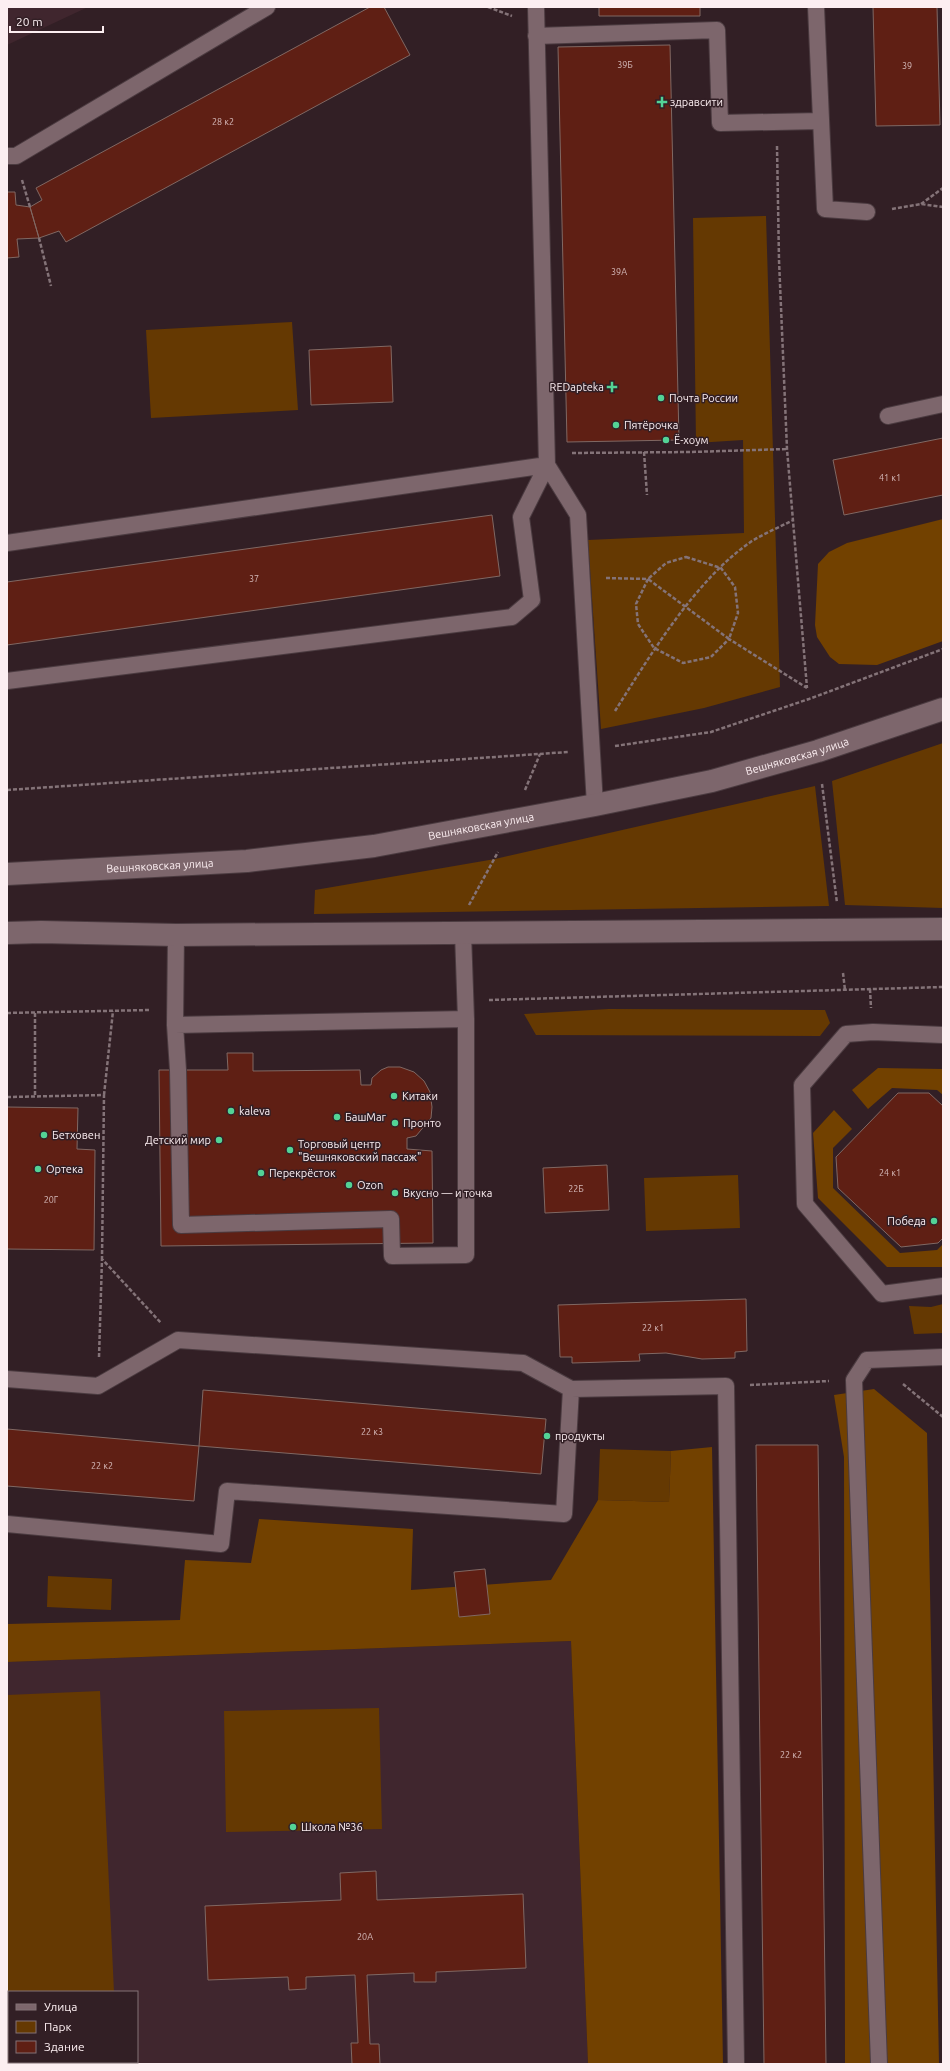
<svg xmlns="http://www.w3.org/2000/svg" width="950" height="2071" font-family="Ubuntu,sans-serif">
<rect width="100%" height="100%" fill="#321f25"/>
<!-- built -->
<path fill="#40262e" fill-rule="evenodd" d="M7,7H88L7,45Z
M571,1641L588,2064H7V1662ZM9,1992H137V2062H9Z"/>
<!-- green -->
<path fill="#653902" d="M766,216L780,687L704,708L601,729L588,540L744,533L743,440L696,443L693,218Z
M292,322L298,410L151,418L146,330Z
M943,743V908L845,905L832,781Z
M815,786L829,906L314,914L315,890L495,859Z
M609,1009L825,1010L830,1023L820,1036L536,1035L524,1014Z
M738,1175L740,1228L646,1231L644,1178Z
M943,1304V1333L914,1334L909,1306L931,1307Z
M600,1449L671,1451L669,1502L598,1500Z
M48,1576L112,1579L111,1610L47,1607Z
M100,1691L114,1992H9V2062H117V2064H7V1695Z
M379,1708L382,1829L226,1832L224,1711Z"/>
<!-- forest -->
<path fill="#724100" d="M943,519V641L877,665L839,664L830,657L817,637L815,625L818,564L829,552L847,543Z
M878,1068L943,1069V1095L937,1090L892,1088L868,1109L852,1090Z
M834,1110L852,1129L833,1148V1188L900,1253L937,1250L943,1244V1267H887L818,1198L813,1133Z
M874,1389L927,1433L939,2064H845L844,1457L834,1395Z
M712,1447L723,2064H588L571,1641L7,1662V1624L180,1620L185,1560L251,1563L259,1519L413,1529L411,1590L551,1580L598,1500L669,1502L671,1451Z"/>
<!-- building -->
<path fill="#5f1f14" stroke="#806863" d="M370,7H384L410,55L66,242L59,231L39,238L30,207L42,200L36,188Z
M599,7H700V16H599Z
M873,7H937L940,125L876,126Z
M670,45L679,440L567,442L558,47Z
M7,192H15L16,205L30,207L39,238L17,239L19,257L7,258Z
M391,346L393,402L311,405L309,350Z
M943,438V495L844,515L833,460Z
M492,515L500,576L7,645V582Z
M227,1053H253V1071L360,1070L361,1085H371L372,1078L381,1070L388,1067H400L414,1072L424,1081L430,1092L432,1107L431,1118L416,1136L407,1138V1149L432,1151L433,1243L161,1246L159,1070H228Z
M898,1093H929L943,1106V1238L938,1243L901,1247L838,1188L836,1157Z
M7,1107L78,1108L77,1149L95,1150L94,1250L7,1249Z
M607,1165L609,1210L545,1213L543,1168Z
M746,1299L747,1351L735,1352V1358L702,1359L666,1353L639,1354L640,1361L572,1363V1357H560L558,1305Z
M203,1390L546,1419L541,1474L199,1446Z
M7,1429L199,1446L194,1501L7,1486Z
M756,1445H818L826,2064H764Z
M485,1569L490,1614L459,1617L454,1572Z
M376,1871L377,1900L523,1894L526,1968L436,1972V1982H414V1973L367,1975L370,2044H379L380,2064H352L351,2043H358L355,1975L306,1977V1989L289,1990L288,1977L208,1980L205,1906L341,1900L340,1873Z"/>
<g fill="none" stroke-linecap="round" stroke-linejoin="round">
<!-- lane casing -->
<g stroke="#4b3b40" stroke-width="18">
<path id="lane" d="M536,7L547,465L578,515L595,805
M816,7L825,209L867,212
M536,36L717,30L720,123L820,121
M7,156H16L267,7
M888,416L943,404
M7,543L547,465L521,517L532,600L512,617L7,681
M176,935L175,1025L466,1019L463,933
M175,1025L178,1070L181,1225L391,1219L392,1256L466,1255V1019
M943,1035L873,1032L846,1034L802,1085L805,1204L882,1294L943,1286
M7,1379L98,1386L178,1340L523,1363L571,1389
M7,1524L221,1544L227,1491L564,1514L571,1389L726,1386L736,2064
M879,2064L854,1380L867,1360L943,1357"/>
</g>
<!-- street casing -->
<g stroke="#4b3b40" stroke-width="24">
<g id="street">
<path id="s1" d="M7,874L247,861L374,846L595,805L712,781L818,751L943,709"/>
<path d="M7,933L41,932L176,935L943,929"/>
</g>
</g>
<!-- path -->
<path stroke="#847378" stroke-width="2.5" stroke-dasharray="4 2" stroke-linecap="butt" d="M488,7L512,16
M777,146L779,260L787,449L807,688
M22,180L30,207
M921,204L943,188
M892,209L921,204L943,207
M39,238L51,286
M644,452L647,495
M572,453L690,452L787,449
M686,557L721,568L735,587L738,613L729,639L648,579L666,563Z
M606,578L648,579L636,604L638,624L654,648L683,663L711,657L729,639L807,688
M615,711C651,654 696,579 752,541C765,533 780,527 793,520
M615,746L711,732L809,699L943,649
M822,784L837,903
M7,790L568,752
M525,790L540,754
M469,905L498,852
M843,973L845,990
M870,989L871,1008
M489,1000L943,987
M7,1013L150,1010
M35,1013V1097
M104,1095L113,1011
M7,1097L104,1095L102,1259
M99,1357L102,1259L161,1323
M903,1384L943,1417
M750,1385L829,1381"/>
<!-- lane -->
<use href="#lane" stroke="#7d666c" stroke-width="16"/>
<!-- street -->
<use href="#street" stroke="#7d666c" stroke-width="22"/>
</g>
<!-- markers -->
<g fill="#53d396" stroke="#321f25" stroke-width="1.5">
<path d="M660 96h4v4h4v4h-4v4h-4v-4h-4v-4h4z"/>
<path d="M610 381h4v4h4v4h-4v4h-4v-4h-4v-4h4z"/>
<circle cx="661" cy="398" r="4"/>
<circle cx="616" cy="425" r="4"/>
<circle cx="666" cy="440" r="4"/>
<circle cx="394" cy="1096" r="4"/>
<circle cx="231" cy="1111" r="4"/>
<circle cx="337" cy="1117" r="4"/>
<circle cx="395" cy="1123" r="4"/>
<circle cx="44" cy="1135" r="4"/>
<circle cx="219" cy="1140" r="4"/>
<circle cx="290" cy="1150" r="4"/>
<circle cx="38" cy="1169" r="4"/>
<circle cx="261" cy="1173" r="4"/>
<circle cx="349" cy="1185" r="4"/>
<circle cx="395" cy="1193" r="4"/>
<circle cx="934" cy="1221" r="4"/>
<circle cx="547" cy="1436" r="4"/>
<circle cx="293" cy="1827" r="4"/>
</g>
<g text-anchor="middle" stroke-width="3" stroke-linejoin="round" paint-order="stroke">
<!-- number labels -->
<g font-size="9" fill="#d5baba">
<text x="625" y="68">39Б</text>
<text x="907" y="69">39</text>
<text x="223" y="125">28 к2</text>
<text x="619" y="275">39А</text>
<text x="890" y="481">41 к1</text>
<text x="254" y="582">37</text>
<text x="890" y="1176">24 к1</text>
<text x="576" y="1192">22Б</text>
<text x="51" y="1203">20Г</text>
<text x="653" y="1331">22 к1</text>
<text x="372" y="1435">22 к3</text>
<text x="102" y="1469">22 к2</text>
<text x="791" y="1758">22 к2</text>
<text x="365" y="1940">20А</text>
</g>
<!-- poi labels -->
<g font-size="11" fill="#fceef1" stroke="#321f25" text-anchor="start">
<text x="670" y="106">здравсити</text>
<text x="604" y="391" text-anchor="end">REDapteka</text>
<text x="669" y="402">Почта России</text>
<text x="624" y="429">Пятёрочка</text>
<text x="674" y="444">Ё-хоум</text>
<text x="402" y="1100">Китаки</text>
<text x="239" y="1115">kaleva</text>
<text x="345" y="1121">БашМаг</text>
<text x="403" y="1127">Пронто</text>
<text x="52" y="1139">Бетховен</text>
<text x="211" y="1144" text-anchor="end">Детский мир</text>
<text x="298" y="1148">Торговый центр<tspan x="298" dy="13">"Вешняковский пассаж"</tspan></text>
<text x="46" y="1173">Ортека</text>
<text x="269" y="1177">Перекрёсток</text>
<text x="357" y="1189">Ozon</text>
<text x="403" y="1197">Вкусно — и точка</text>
<text x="926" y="1225" text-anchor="end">Победа</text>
<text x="555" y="1440">продукты</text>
<text x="301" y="1831">Школа №36</text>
</g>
<!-- street labels -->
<g font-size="11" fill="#fceef1" stroke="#321f25">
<text dy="4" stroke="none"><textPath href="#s1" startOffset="801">Вешняковская улица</textPath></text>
<text dy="4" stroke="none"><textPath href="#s1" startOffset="477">Вешняковская улица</textPath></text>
<text dy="4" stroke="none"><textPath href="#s1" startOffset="153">Вешняковская улица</textPath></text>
</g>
</g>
<!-- border -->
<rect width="950" height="2071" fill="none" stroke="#fceef1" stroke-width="16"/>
<!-- legend -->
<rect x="8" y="1991" width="130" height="72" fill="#321f25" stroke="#837277"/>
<rect x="16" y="2004" width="20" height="6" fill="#7d666c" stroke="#837277"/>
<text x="44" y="2011" font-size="12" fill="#fceef1">Улица</text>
<rect x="16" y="2021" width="20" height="12" fill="#653902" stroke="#837277"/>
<text x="44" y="2031" font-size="12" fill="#fceef1">Парк</text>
<rect x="16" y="2041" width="20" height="12" fill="#5f1f14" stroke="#837277"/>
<text x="44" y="2051" font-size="12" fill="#fceef1">Здание</text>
<!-- scale -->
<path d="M10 26v6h93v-6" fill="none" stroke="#fceef1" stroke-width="2"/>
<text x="16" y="26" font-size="12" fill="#fceef1" stroke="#321f25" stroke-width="3" paint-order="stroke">20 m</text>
</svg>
